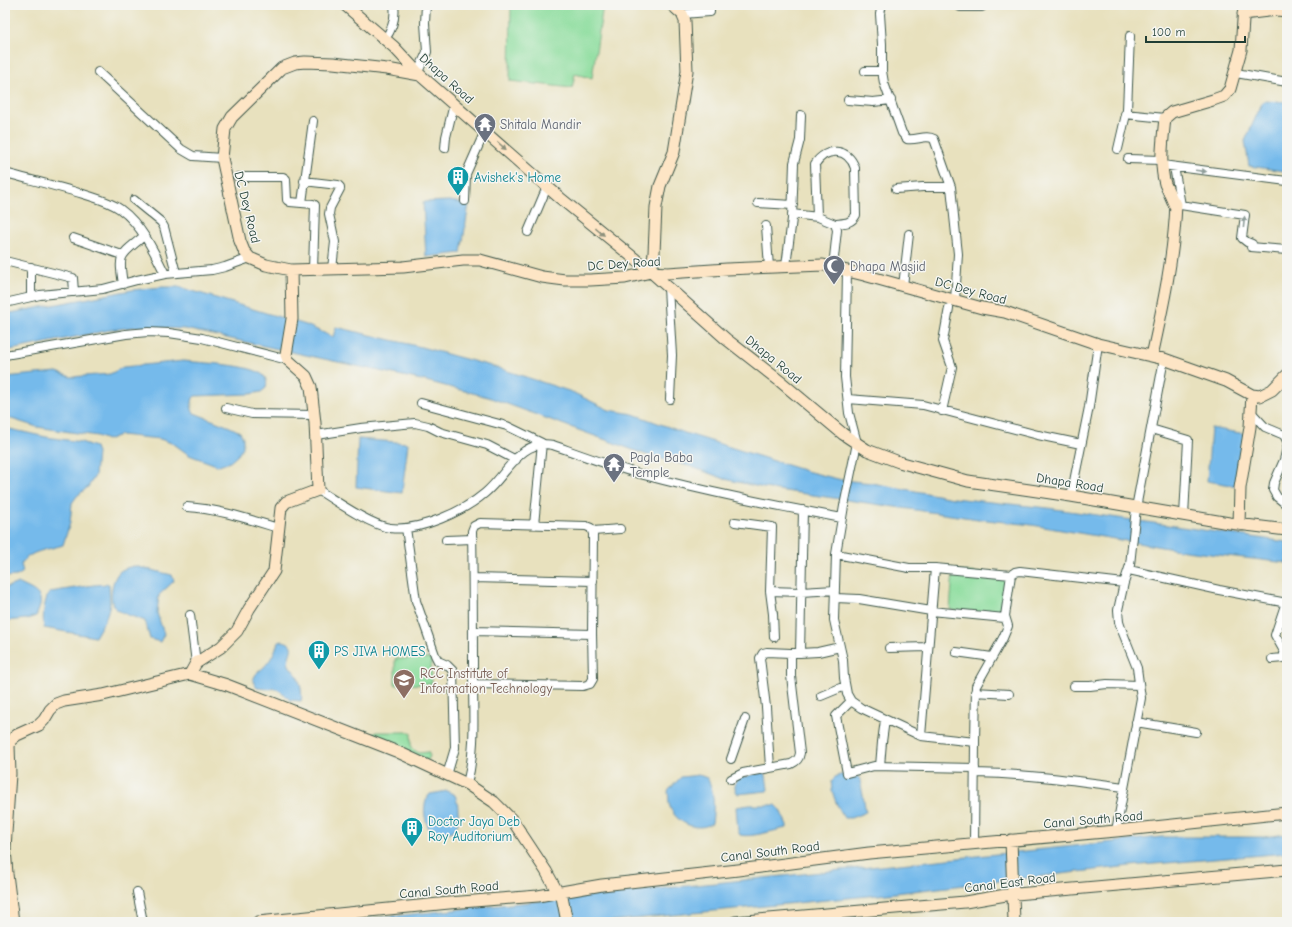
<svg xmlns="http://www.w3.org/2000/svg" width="1292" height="927" font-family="'Comic Neue',sans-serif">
<rect width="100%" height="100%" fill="#f6f6f2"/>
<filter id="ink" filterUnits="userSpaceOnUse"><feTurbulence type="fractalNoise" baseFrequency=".025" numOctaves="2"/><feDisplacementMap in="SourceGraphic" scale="8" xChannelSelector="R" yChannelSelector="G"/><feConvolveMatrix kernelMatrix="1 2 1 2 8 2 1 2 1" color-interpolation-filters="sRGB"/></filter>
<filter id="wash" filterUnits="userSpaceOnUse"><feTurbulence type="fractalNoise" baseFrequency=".012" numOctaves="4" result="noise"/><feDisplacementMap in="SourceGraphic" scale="16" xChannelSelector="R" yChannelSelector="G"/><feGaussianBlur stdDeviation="0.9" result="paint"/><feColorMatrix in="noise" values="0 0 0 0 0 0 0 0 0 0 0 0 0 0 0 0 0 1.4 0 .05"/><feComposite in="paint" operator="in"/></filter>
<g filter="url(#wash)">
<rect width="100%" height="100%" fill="#e8e1be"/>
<!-- green -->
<path fill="#8cdd9d" stroke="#568d68" d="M511,5H603L592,78L575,74L572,88L510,81Z
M953,571L1010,575L1004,616L950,610Z
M431,658L432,684L395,685V659Z
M377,732H411V748L419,753L428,752L430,756L428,760L427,761L372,736L373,734Z"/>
<!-- water -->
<path fill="#74baeb" stroke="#4a7c90" d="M1263,101L1287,102V164L1284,171L1249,166L1245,141Z
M449,201L469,204L461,253L426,257L423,202Z
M161,287H179L196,292L306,325L333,337L336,327L421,347L495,367L572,392L609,410L633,414L685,433L806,471L842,480L872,483L953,498L1048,508L1287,542V563L1185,551L1032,525L978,519L764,488L725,479L689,466L647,455L488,397L426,381L185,329L136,327L110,330L5,351V314L132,290Z
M183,361C200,363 254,364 264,376C267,380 267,384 266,388L261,392L250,394L195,396L193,398C192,403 190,409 194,413L230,427L240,432L243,438V447L238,455L230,462L219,466L189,455L174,444L160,439L120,435L107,440L97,436L37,427L5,417V377L57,372L71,377L110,374L123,367Z
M5,428L46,437L81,442L95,447L97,453L95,476L88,487L77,496L72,503L70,523L63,545C48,550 30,550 21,564L23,572L17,576L5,577Z
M1211,428L1246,434L1237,486L1207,481Z
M358,439L408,443L402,493L356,487Z
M134,566L172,575L174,581L159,595L157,613L164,634L160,642L150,639L145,621C135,617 125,615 116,609C107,602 112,575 122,570C125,568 130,567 134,566Z
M18,583C36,592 47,594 36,616L27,619L5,621V588Z
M109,584L110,604L106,618L95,637L44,628C42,620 44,598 50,592L94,585Z
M283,641C300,645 285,656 289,665C291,669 295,672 297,676C300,681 303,695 301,701L290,700C273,683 278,691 257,688C254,684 252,681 255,676C256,673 261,670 264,667C271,660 275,652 278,642Z
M758,773H763L766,775L768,789L767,791L738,794C734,789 734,784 738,779Z
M854,773L860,779L866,812L851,818H844C840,812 827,786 833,779C837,774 848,774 854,773Z
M699,775L707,778C715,790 714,809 712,823C698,833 676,823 670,807C668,802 669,796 668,791L681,777Z
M447,791L455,795C457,800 458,805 458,811C460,832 452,834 432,833C424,823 421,804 430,794Z
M750,805H776L779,808L787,825V828C775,830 751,838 740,835L738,831L736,807Z
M1287,834V853L1130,866L878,895L601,922H336L1162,837H1264Z"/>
</g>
<g filter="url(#ink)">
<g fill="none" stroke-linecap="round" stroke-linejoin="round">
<!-- street casing -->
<g stroke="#3d5649" stroke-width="10">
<path id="street" d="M882,5L880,14L882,44V71L884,83L902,133L907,139C916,141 926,134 934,139L951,187L958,254L955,300
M958,5L960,7H982L984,5
M682,14L710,12V5
M385,39C393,28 396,18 394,5
M865,71H882
M98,72L181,149L193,156L222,158
M418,72L427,52L425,23L426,5
M1236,73L1287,82
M848,100L873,102L891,100
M1125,114L1165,118
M445,148L446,137L454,104
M1118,149L1127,110L1130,36
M1128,159L1162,160
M1162,165L1287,181
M1174,167L1181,205
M5,173C31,180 57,186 83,194C95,198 109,201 120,209C141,224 154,251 165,274
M238,177H283L286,179L287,200L290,202L313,204L315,205L313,270
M304,181L338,185L340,187V189L330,208L329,214L335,242L332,269
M896,189L923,187H951
M134,200L161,222L164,227L176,273
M465,201L466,174L485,131
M302,203L313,121
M758,203L793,205
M1174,204L1245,215L1242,238L1247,242L1252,244L1251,247L1287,250
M792,214L818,217L835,224L837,230L833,267
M817,216L815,164C826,147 848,147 855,168L856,215C851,224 844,223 835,224
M766,226L769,267
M528,232L547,187
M73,238L122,255
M5,261L73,278L74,292
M786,266L792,219L794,163L800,140L801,115
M847,271L845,377L849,413L857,443L844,506L836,554L834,620L843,660L844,678L847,694L851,701L861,708L921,736L975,742L974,843
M123,284C118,253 120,256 144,236
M903,286L909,234
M668,288L672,355L670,399
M31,297V267
M5,303L40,295L103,289L137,280L165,274L212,270L225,267L250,258
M5,355L126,334L148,332L169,333L202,338L288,360
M848,399L923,405L1038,435L1081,444
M421,403L507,426L542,443L534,525
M226,408L252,414L314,415
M942,411L952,367L943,341L949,308
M1251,412L1265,427L1284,435L1287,441
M1151,429L1188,440L1184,516
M316,435L361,428L415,423L428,426L440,432L487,445L516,460
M1287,447L1284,460L1274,483L1273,490L1277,497L1287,505
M318,490C336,501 370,525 390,528C419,532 464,511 485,493C508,474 519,439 553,445C581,455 610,466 640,474C706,492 774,505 842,518
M1071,496L1089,407L1098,344
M187,507C218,509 248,519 278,528
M735,522L772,527L770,591L773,614L774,637
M406,528L416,601L435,655L438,661L447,665L453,671L455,748L447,775
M593,531L620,529
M446,540L473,539
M836,554L909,568H935L1011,575
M1129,570L1219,590L1287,603
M473,578L593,581
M770,591L801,592L835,590
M835,598L859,599L931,611L1005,618
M190,615L196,663
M473,631L592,634
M889,648L928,647
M956,652L992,657
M800,653L818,652L840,647
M1272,659L1284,658V651L1275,635L1286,602
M1074,686H1090L1107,684L1139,685
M975,692L1009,694
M821,696L845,686
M851,701L836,716L847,773L874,766L975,768
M1136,722L1196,732
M921,736L935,568
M975,742L976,686L1003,638L1008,626L1005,616L1011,575L1015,572L1020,571L1124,583
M731,759L745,719
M880,766L882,742L885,720
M770,767L766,707L760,658L763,653L767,652L791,653
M975,773C1026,774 1073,780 1124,787
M731,779L743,773L791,764C797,761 799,759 800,753L791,676V653H800L803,510
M467,784C476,749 473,715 473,680C473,631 473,581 472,531L474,526L480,523L586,526L591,528L593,534L592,634L593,679L590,684L583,686L473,684
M1116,831L1141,698L1137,668L1121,628L1119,622L1118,610L1124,583L1130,565L1136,508L1164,359
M137,892L143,922"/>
</g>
<!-- secondary casing -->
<g stroke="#3d5649" stroke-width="13">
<path id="secondary" d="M345,5L394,47L420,75L560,198L651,272L726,339L781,382L843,434L867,450L899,462L968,481L1071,496L1229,523L1287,530
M1243,14L1277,10L1287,11
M420,75L387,69L333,63L305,62L295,63L282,68L232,117L225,129L222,158L240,241L244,251L250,258L266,265L291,270L403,267L463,260H480L542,277L565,280H590L625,278L651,272L668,273L727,269L823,265L864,275L982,308L1005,312L1098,344L1164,359L1226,381L1252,395L1260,396L1272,390L1287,375
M651,272L654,253L656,207L660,186L674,152L687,71L685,21L682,14L672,5
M1152,356C1163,306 1174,255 1176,204H1174C1171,197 1168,190 1165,184C1159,163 1163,139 1165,118L1172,112L1213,100L1224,96L1230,89L1241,50L1244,5
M1239,525L1240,488L1250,427L1252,395
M190,674L196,663L221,647L237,631L249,609L274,571L281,508L286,502L318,490L315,423L311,387L306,376L288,360L286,355L292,319L291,270
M1011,840L1014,922
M561,892L567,922
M13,922L7,874L5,848L10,774L9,746L11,740L17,735L39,725L44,720L50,710L56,704L64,701L103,695L190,674L227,685L398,752L467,784L494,802L513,821L546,871L558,893
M258,922L449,903L538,896L602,885L738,870L869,853L1116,831L1287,813
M735,922L965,902L1006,895L1287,870"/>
</g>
<!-- street -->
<use href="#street" stroke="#fff" stroke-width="8"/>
<!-- secondary -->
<use href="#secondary" stroke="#fde5c5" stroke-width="11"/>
</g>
<!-- one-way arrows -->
<defs><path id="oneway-solid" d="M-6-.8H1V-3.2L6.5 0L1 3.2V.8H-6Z"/></defs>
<g fill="#8e917c">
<use href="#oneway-solid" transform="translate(502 146) rotate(42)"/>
<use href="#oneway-solid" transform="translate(600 232) rotate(39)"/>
</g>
<g fill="#8f9e9a">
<use href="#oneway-solid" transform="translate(1201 171) rotate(7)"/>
<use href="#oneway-solid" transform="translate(1244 222) rotate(-84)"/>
</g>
</g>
<!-- icons -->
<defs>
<g id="temple-pin" transform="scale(1.15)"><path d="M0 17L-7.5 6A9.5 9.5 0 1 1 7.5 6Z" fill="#6b7280" stroke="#f6f6f2"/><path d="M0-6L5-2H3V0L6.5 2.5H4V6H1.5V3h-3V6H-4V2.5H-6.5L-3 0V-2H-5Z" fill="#fff"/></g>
<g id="building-pin" transform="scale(1.15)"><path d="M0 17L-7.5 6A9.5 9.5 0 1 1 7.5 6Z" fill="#0f9aa8" stroke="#f6f6f2"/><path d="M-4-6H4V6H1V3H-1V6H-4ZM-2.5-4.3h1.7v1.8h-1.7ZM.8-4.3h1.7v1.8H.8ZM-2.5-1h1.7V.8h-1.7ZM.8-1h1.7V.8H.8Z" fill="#fff"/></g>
<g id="mosque-pin" transform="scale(1.15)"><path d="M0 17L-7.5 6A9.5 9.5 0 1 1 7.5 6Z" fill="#6b7280" stroke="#f6f6f2"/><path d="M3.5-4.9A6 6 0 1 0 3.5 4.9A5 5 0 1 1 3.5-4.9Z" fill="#fff"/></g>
<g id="university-pin" transform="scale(1.15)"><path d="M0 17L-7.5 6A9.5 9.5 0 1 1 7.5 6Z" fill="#8d6e63" stroke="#f6f6f2"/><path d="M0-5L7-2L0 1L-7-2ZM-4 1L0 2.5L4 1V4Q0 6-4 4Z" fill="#fff"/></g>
</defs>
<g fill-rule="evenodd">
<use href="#temple-pin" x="485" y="124"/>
<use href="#building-pin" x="458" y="177"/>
<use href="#mosque-pin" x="834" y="266"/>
<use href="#temple-pin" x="614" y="464"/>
<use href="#building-pin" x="319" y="651"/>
<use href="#university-pin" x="404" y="680"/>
<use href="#building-pin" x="412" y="828"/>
</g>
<g text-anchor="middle" stroke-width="3" stroke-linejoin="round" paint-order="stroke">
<!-- street labels -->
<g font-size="13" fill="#1f3d34" stroke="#f6f6f2">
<text transform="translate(447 78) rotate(42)" y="5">Dhapa Road</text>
<text transform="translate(248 207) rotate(76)" y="5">DC Dey Road</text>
<text transform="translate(624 263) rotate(-4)" y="5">DC Dey Road</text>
<text transform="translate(971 290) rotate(15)" y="5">DC Dey Road</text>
<text transform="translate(774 359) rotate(39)" y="5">Dhapa Road</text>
<text transform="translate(1070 482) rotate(9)" y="5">Dhapa Road</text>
<text transform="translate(1093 819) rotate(-5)" y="5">Canal South Road</text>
<text transform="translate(770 851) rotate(-7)" y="5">Canal South Road</text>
<text transform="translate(1010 882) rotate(-7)" y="5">Canal East Road</text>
<text transform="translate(449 889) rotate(-5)" y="5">Canal South Road</text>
</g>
<!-- worship labels -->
<g font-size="13" fill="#5b616d" stroke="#f6f6f2" text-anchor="start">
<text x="500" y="129">Shitala Mandir</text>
<text x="850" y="271">Dhapa Masjid</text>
<text x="630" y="462">Pagla Baba<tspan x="630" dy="15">Temple</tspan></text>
</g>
<!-- culture labels -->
<g font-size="13" fill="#0d838f" stroke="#f6f6f2" text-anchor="start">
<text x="474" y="182">Avishek's Home</text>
<text x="334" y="656">PS JIVA HOMES</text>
<text x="428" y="826">Doctor Jaya Deb<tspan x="428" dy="15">Roy Auditorium</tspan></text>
</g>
<!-- education labels -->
<g font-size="13" fill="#785e54" stroke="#f6f6f2" text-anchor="start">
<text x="420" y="678">RCC Institute of<tspan x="420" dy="15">Information Technology</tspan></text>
</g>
</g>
<!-- margin -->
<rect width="1292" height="927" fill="none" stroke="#f6f6f2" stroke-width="20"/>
<!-- scale -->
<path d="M1146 36v6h99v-6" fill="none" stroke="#1f3d34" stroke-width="2"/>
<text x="1152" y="36" font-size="12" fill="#1f3d34" stroke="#f6f6f2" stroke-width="3" paint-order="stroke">100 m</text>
</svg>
